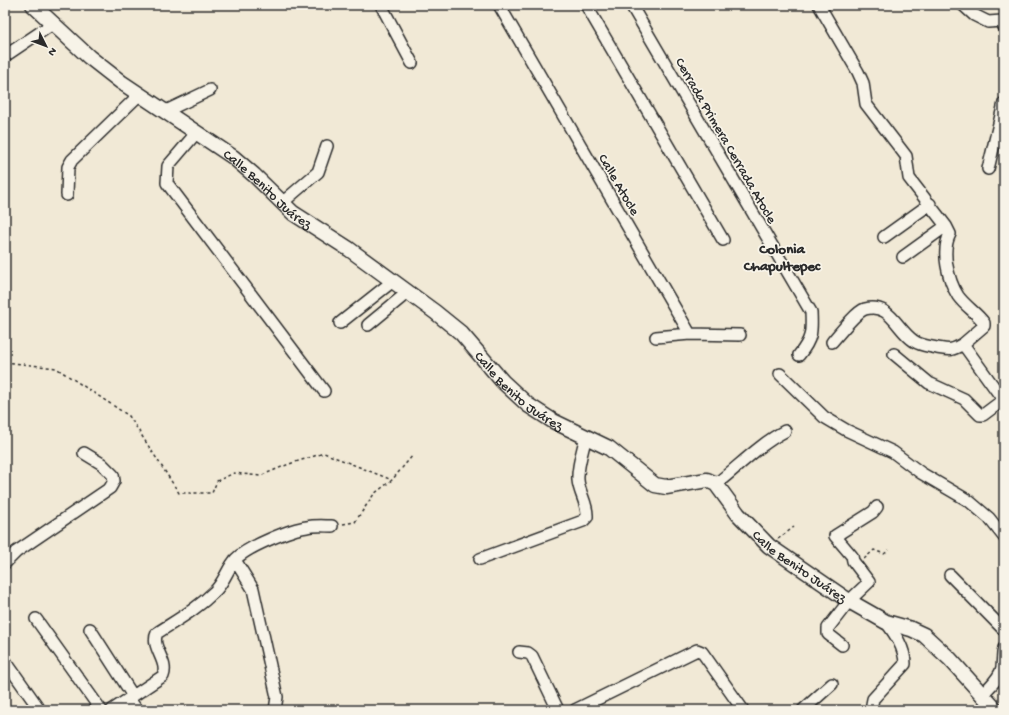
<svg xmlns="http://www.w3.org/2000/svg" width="1009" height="715" font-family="'Gochi Hand',sans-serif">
<rect width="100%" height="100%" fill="#f1e9d6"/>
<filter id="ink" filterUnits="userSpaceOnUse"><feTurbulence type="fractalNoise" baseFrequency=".025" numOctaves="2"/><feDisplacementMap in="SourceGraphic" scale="8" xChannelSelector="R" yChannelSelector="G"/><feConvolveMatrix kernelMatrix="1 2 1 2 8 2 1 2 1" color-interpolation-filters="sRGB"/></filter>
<g filter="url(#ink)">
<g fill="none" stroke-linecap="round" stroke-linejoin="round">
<!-- minor casing -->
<g stroke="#2b2b2b" stroke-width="14">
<path id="minor" d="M381,5L412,63
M499,5L690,334L740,335
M586,5L723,240
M631,5L811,312C812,332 812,339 799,355
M819,5L858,72L863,83L866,104L906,156L909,178L946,226L950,234C941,251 948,280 958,296C965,306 977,313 984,323V326L963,344L1004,401
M963,5L974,15L988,22L1002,21L1004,27
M5,56L54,23
M166,111L210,90
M197,132L168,166L167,183L324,391
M988,169L1004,103
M67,195L68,167L72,160L140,94
M282,203L318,172L327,146
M884,237L930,204
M903,257L946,226
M340,323L393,281
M368,325L408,292
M656,337L690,334
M832,342C839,334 856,312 865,309C890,302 897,330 914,341C921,346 929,346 937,348C950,350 951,351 963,344
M894,354L929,383L964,399L980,415H983L1003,400
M780,374L824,417L846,430L893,452L921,473L969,501L989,518L1004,537
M716,484C739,466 760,444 785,431
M480,559L583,521L587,517C588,504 579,493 578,480C577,466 583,450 586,436
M235,560L253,589L277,697L275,710
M5,563L16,552L110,488L114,481L113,475L102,464L84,453
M950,575L1004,630
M36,619L101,710
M90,629L133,696
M842,645L828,634V628L849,601L869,582L853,561L852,556L835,536L873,512L877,507
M519,652L528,653L532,656L558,710
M6,662L40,710
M983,694C989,687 1001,677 1002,667C1003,660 1002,655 1004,648
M129,699L137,710
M112,710L163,676C169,661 150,647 157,633C177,620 197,609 214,592C224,583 227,569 236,559C247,547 291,529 307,527C315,525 324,526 332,526
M575,710L697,650L702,652L743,710
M803,710L832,684
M873,710L872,704L873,699L905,664C905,648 895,634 886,622"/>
</g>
<!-- tertiary casing -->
<g stroke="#2b2b2b" stroke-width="17">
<g id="tertiary">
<path id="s1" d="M33,5L89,57L121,82L233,157L254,175L293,213L349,249L435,312L461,333L503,382L528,405L553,421L609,448L655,485L666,487L707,480L716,484L738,514L769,546L849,601L886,622L911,629L924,635L950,659L996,710"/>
</g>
</g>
<!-- path -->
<path stroke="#2b2b2b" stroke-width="1.5" stroke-dasharray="3 3" stroke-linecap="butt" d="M5,362L56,368L129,416L179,493H212L217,481L234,473L260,476L289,464L324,453L392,480
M343,524L355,522L374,494L392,480L413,455
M778,539L794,527
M864,559L874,550L884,554L889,550"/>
<!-- minor -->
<use href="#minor" stroke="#f7f3e8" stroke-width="11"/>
<!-- tertiary -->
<use href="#tertiary" stroke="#f7f3e8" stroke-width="14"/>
</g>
</g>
<g text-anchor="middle" stroke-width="3.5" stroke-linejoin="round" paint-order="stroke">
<!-- street labels -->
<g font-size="14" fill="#2b2b2b" stroke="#f7f3e8">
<text transform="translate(727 140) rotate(60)" y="5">Cerrada Primera Cerrada Atocle</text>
<text transform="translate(620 184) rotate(60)" y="5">Calle Atocle</text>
<text dy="5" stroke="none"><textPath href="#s1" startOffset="299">Calle Benito Juárez</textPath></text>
<text dy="5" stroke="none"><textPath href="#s1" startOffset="623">Calle Benito Juárez</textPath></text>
<text dy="5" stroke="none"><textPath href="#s1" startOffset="971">Calle Benito Juárez</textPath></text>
</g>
<!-- neighbourhood labels -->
<g font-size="15" font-weight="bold" fill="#2b2b2b" stroke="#f7f3e8">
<text x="782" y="253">Colonia<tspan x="782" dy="17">Chapultepec</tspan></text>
</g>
</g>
<!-- margin -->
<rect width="1009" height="715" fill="none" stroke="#f7f3e8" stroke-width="20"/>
<rect x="10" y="10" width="989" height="695" fill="none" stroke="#2b2b2b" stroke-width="1.5" filter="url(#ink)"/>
<!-- north arrow -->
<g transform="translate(46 46) rotate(132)" stroke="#f7f3e8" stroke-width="3" paint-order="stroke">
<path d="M0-3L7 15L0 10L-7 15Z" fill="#2b2b2b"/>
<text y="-6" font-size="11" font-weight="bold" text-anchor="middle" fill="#2b2b2b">N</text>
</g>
</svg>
